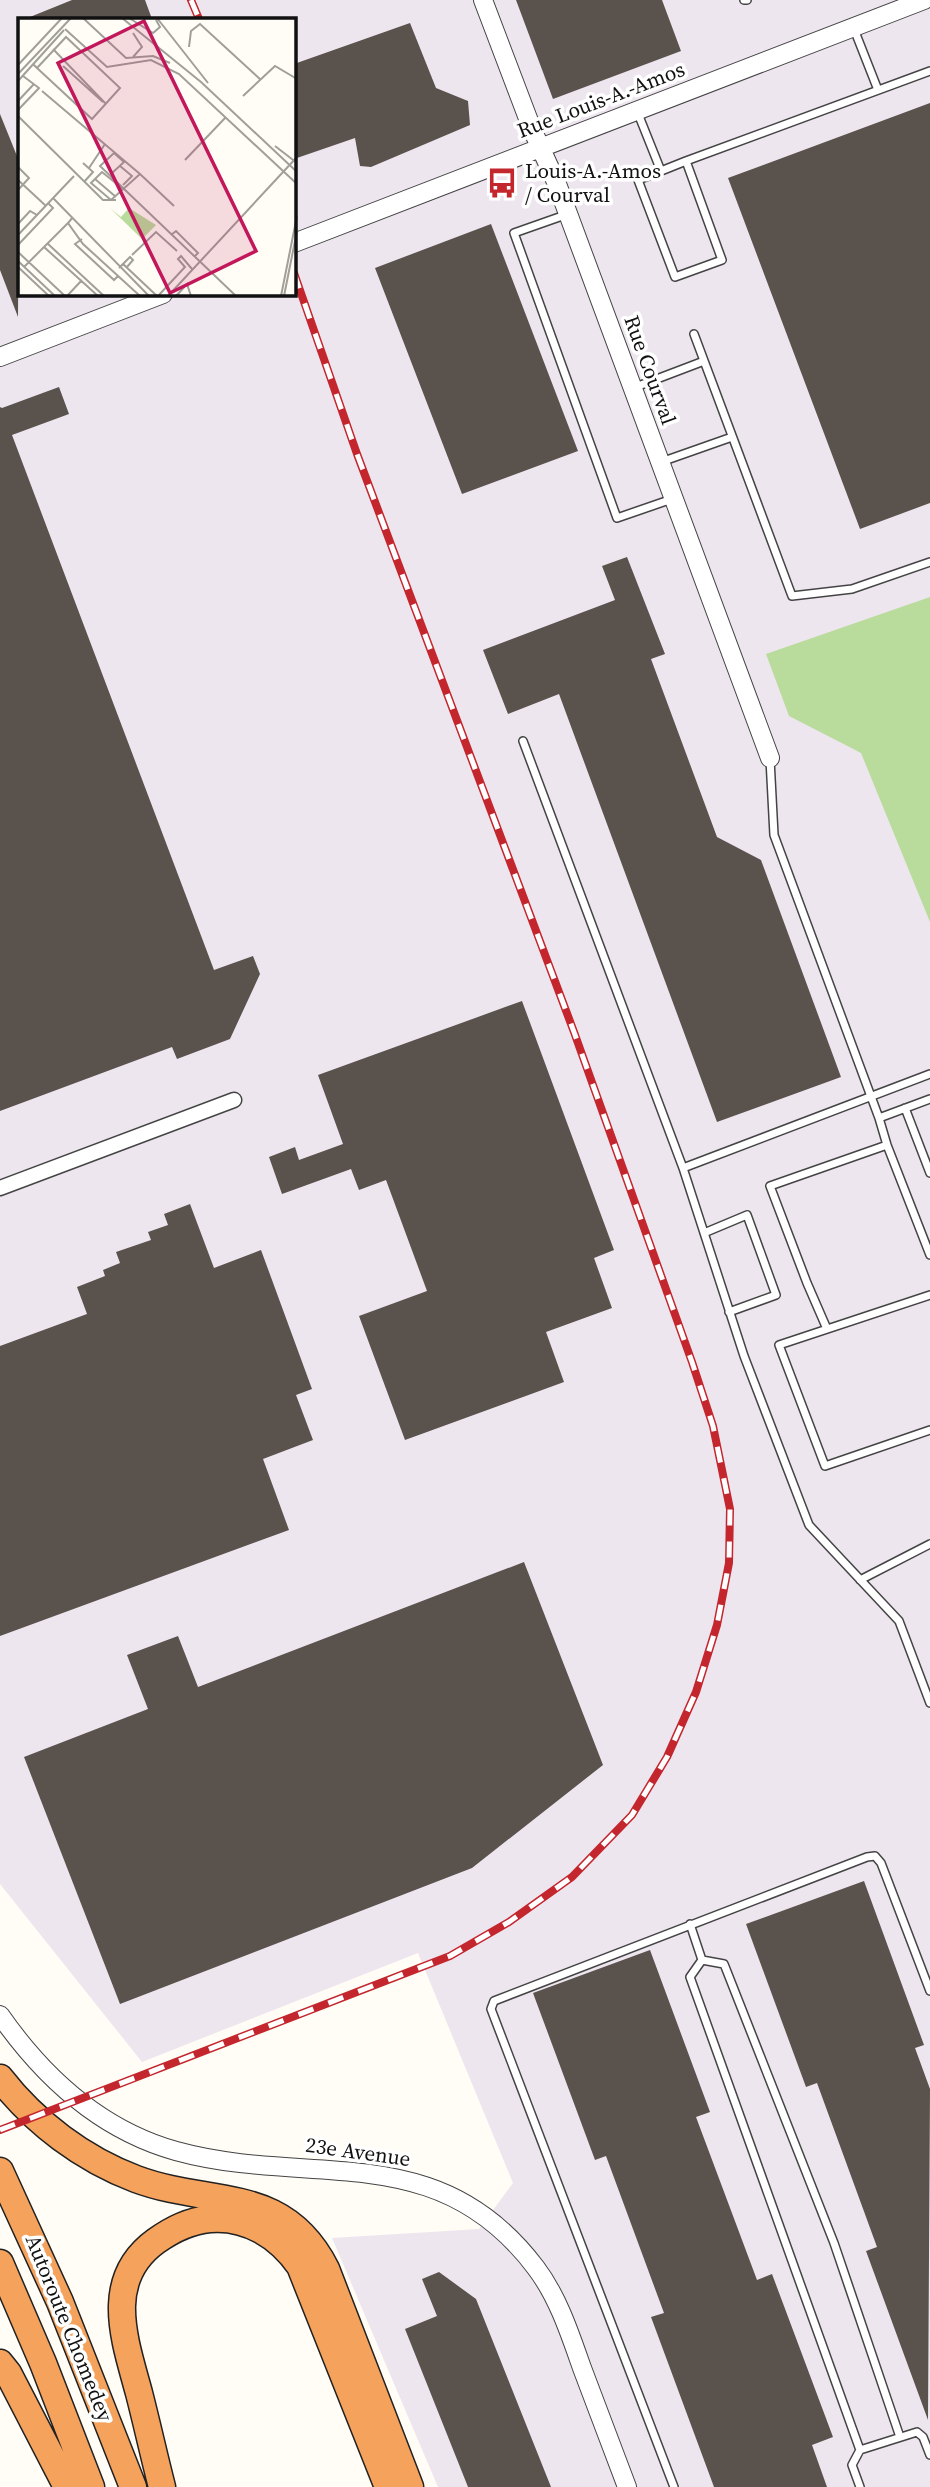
<svg xmlns="http://www.w3.org/2000/svg" width="930" height="2487" font-family="'Source Serif 4',serif">
<rect width="100%" height="100%" fill="#fffdf5"/>
<!-- industrial -->
<path fill="#eee6ef" fill-rule="evenodd" d="M0,0H930V2487H438L332,2238L479,2229L513,2183L418,1953L142,2062L0,1884ZM19,19H294V294H19Z"/>
<!-- forest -->
<path fill="#b9dc9c" d="M930,597V922L861,753L789,716L766,654Z"/>
<!-- building -->
<path fill="#5a524d" d="M72,0H145L152,19H25Z
M516,0H662L681,51L553,99Z
M410,23L436,88L468,101L470,125L371,167L360,166L355,138L294,159V64Z
M930,103V503L860,529L728,178Z
M0,114L19,161L18,317L0,270Z
M491,224L578,451L462,494L375,268Z
M59,387L69,414L12,435L214,970L253,956L260,974L230,1039L177,1059L172,1047L0,1111V407L2,408Z
M627,557L665,654L651,659L717,837L761,860L841,1077L717,1122L559,694L508,714L483,650L615,600L602,566Z
M522,1001L614,1250L594,1258L612,1308L546,1332L564,1382L405,1440L359,1316L427,1291L386,1180L359,1190L351,1169L282,1194L269,1157L295,1147L299,1160L343,1144L318,1075Z
M190,1204L214,1268L261,1250L312,1389L296,1395L313,1440L263,1459L289,1530L0,1636V1346L87,1314L77,1287L105,1276L103,1270L120,1263L116,1252L151,1240L148,1232L168,1225L164,1214Z
M524,1562L603,1765L472,1868L120,2004L24,1757L148,1709L127,1655L178,1636L198,1687Z
M864,1881L924,2045L915,2048L930,2089L928,2420L866,2251L877,2247L817,2083L806,2087L746,1924Z
M650,1950L710,2112L696,2117L757,2280L772,2274L833,2437L812,2445L827,2487H714L651,2317L664,2313L606,2156L595,2160L533,1993Z
M439,2272L476,2299L551,2487H468L405,2329L437,2316L422,2279Z"/>
<g fill="none" stroke-linecap="round" stroke-linejoin="round">
<!-- service casing -->
<g stroke="#444" stroke-width="10">
<path id="service" d="M744,0H747
M854,29L878,90
M637,111L661,171L638,180L675,277L722,260L686,161L930,71
M661,171L686,161
M568,214L514,233L617,518L672,499
M694,334L792,596L852,589L930,562
M633,388L704,361
M661,462L732,437
M523,741L683,1168
M770,759L774,835L879,1118L887,1145L930,1255
M930,1074L683,1168L744,1356L809,1525L899,1621L930,1703
M905,1108L930,1173
M879,1118L930,1099
M704,1233L747,1215L776,1295L729,1312
M930,1295L779,1345L825,1466L930,1430
M827,1329L807,1283L770,1186L887,1145
M860,1580L930,1544
M690,1924L702,1960L690,1977L860,2450L852,2465L860,2487
M702,1960L724,1964L834,2243L900,2437
M860,2450L917,2432L923,2437L930,2455
M674,2487L491,2009L494,2001L867,1857L875,1856L881,1863L930,1991"/>
</g>
<!-- minor casing -->
<g stroke="#444" stroke-width="17">
<path id="minor" d="M0,1188L234,1100"/>
</g>
<!-- tertiary casing -->
<g stroke="#444" stroke-width="20">
<path id="tertiary" d="M483,0L532,129L557,184L770,758
M294,243L924,0
M0,357L163,294
M0,2015C44,2078 101,2130 176,2151C310,2188 437,2136 536,2268C558,2297 570,2334 582,2368C597,2408 612,2447 627,2487"/>
</g>
<!-- motorway casing -->
<g stroke="#222" stroke-width="29">
<path id="motorway" d="M0,2078C35,2123 83,2159 136,2179C211,2207 283,2184 326,2269L410,2487
M0,2171L60,2302L133,2487
M0,2263L43,2363L91,2487
M0,2363L8,2373L67,2487
M162,2487C154,2456 147,2424 139,2393C125,2341 102,2280 156,2241C173,2229 189,2221 210,2219C247,2216 279,2236 300,2266L388,2487"/>
</g>
<!-- service -->
<use href="#service" stroke="#fff" stroke-width="7"/>
<!-- minor -->
<use href="#minor" stroke="#fff" stroke-width="14"/>
<!-- tertiary -->
<use href="#tertiary" stroke="#fff" stroke-width="18"/>
<!-- motorway -->
<use href="#motorway" stroke="#f5a25d" stroke-width="26"/>
<!-- rail casing -->
<g stroke="#c4262e" stroke-width="8">
<path id="rail" d="M191,0L199,19
M0,2130L450,1956L509,1922L572,1877L632,1815L667,1757L696,1692L717,1625L729,1563L730,1509L713,1426L692,1362L574,1032L357,454L294,273"/>
</g>
<!-- rail -->
<use href="#rail" stroke="#fff" stroke-width="5" stroke-dasharray="16" stroke-linecap="butt"/>
</g>
<!-- icons -->
<defs>
<g id="bus-bare" transform="scale(2.415)"><path d="M-5-6H5V4H4V6H2V4H-2V6H-4V4H-5ZM-3.5-4V0h7V-4ZM-3.5 1.2v1.5H-2V1.2ZM2 1.2v1.5H3.5V1.2Z" fill="#c4262e" stroke="#fff" stroke-width="2.5" paint-order="stroke"/></g>
</defs>
<g fill-rule="evenodd">
<use href="#bus-bare" x="502" y="183"/>
</g>
<g text-anchor="middle" stroke-width="7" stroke-linejoin="round" paint-order="stroke">
<!-- street labels -->
<g font-size="21" fill="#111" stroke="#fff">
<text transform="translate(601 100) rotate(-21)" y="7">Rue Louis-A.-Amos</text>
<text transform="translate(650 370) rotate(70)" y="7">Rue Courval</text>
<text transform="translate(358 2152) rotate(8)" y="7">23e Avenue</text>
<text transform="translate(69 2328) rotate(68)" y="7">Autoroute Chomedey</text>
</g>
<!-- poi labels -->
<g font-size="21" fill="#111" stroke="#fff" text-anchor="start">
<text x="525" y="178">Louis-A.-Amos<tspan x="525" dy="24">/ Courval</tspan></text>
</g>
</g>
<!-- overview -->
<g transform="translate(18 18)">
<rect width="278" height="278" fill="#fffdf5"/>
<path d="M92,190L103,199L111,190L138,207L124,221Z" fill="#b9dc9c"/>
<path fill="none" stroke="#a09f9a" stroke-width="2" d="M65,0L108,40L135,38L152,45M104,0L183,64L279,154M111,0L135,15L142,9L138,2M139,0L190,65M47,11L89,49L133,42L161,56L279,166M115,15L124,29L115,39M171,29L173,13L182,6L243,62M35,31L88,86M15,46L19,50L48,19L102,70L74,101L19,50M0,47L44,0M45,48L85,84M0,56L53,0M0,63L46,12M24,73L122,156L93,182L73,165L77,161M225,78L257,48L279,61M0,83L16,66M0,92L21,70L5,58M0,98L85,182H98M257,128L279,145M167,142L208,99M65,145L75,154L66,164M102,148L114,158L105,167M0,149L11,160L0,172M71,150L87,126M93,156L106,144L96,135L82,148L218,278M122,156L156,188M77,161L84,154L105,171M77,161L98,179M0,162L28,188M35,180L131,278M55,199L50,205L65,226L122,278M0,206L12,193L19,197M0,217L56,158M153,217L158,213L180,235L176,239M64,221L57,226L96,262L100,258M29,225L86,278M0,227L35,190L30,185M26,229L80,278M0,234L47,278M114,237L138,214L159,233M0,243L37,278M105,246L112,239L115,242L109,249M0,249L31,278M6,249L50,205M101,250L105,246L139,278M49,278L64,262M140,278L167,249L160,241L163,238L174,251M150,278L279,139M158,278L169,266L173,278M263,278L279,198M266,278L279,213"/>
<path fill="#c2185b" fill-opacity="0.15" stroke="#c2185b" stroke-width="3.5" d="M126,3L238,233L152,275L40,45Z"/>
<rect width="278" height="278" fill="none" stroke="#111" stroke-width="3.5"/>
</g>
</svg>
